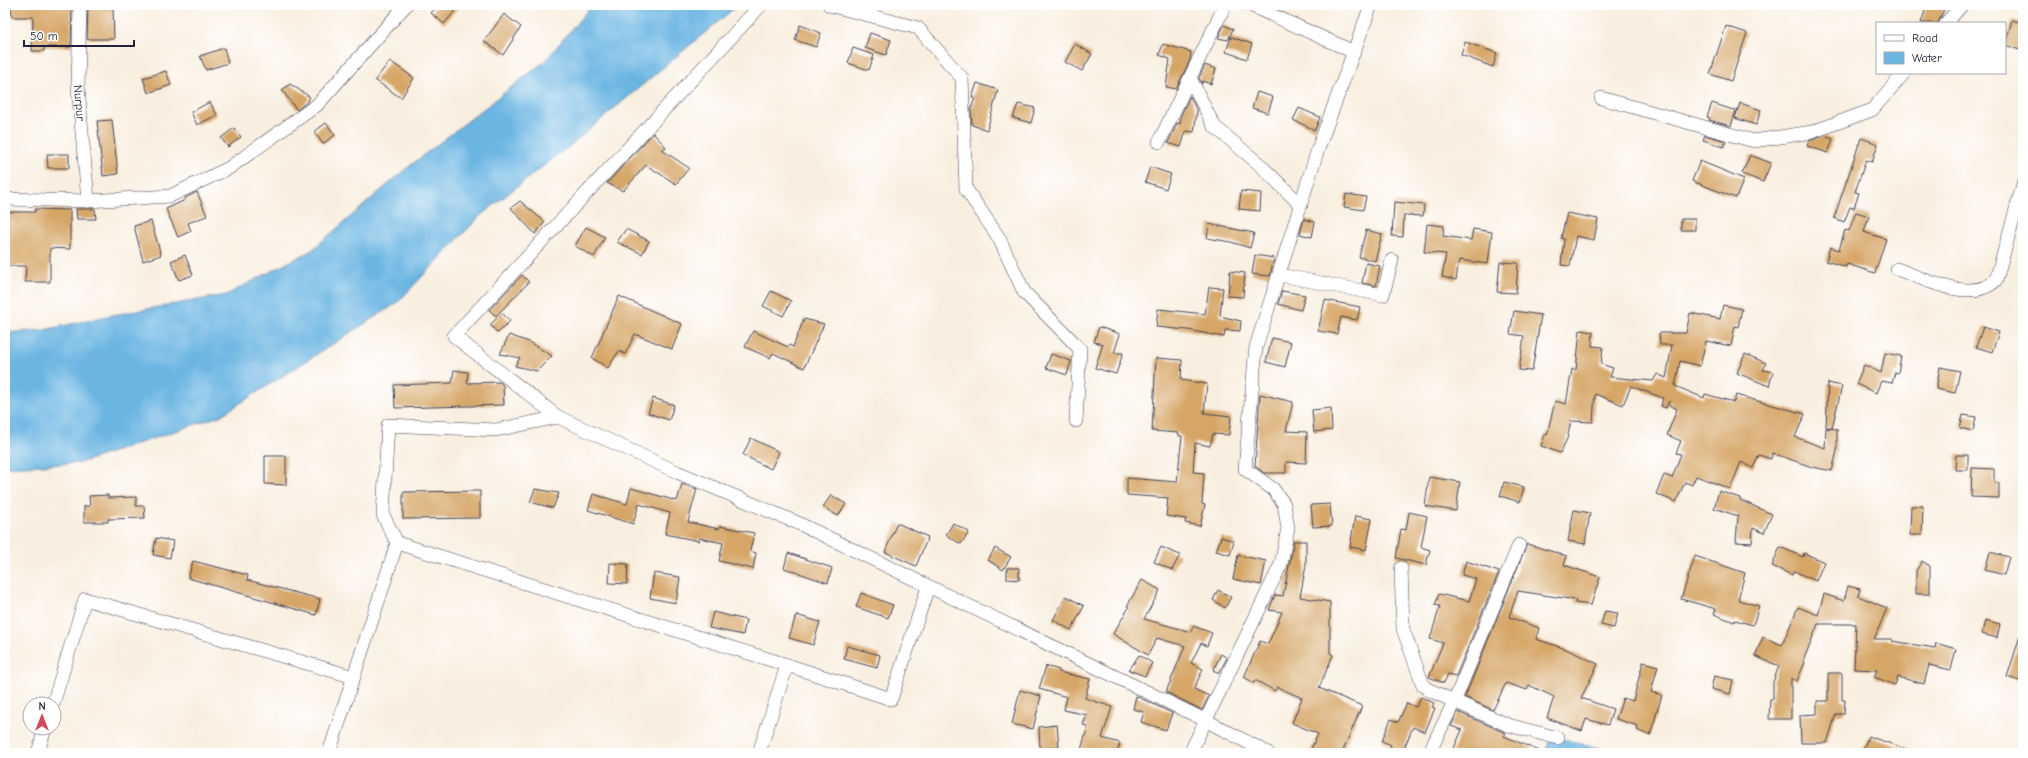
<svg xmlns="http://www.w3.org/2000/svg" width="2028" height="758" font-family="'Comic Neue',sans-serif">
<rect width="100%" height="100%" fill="#fff"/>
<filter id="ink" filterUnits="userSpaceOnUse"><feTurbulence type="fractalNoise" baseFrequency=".025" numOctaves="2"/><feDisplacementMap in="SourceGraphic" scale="8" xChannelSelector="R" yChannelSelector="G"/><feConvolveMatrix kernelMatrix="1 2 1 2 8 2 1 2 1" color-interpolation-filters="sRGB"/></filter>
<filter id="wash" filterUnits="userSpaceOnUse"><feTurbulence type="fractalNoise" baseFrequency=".012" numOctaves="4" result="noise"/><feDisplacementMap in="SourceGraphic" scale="16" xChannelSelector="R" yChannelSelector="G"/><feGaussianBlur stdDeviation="0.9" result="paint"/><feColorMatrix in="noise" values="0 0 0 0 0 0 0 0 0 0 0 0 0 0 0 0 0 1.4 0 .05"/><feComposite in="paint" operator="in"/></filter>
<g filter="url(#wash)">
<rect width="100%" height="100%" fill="#f9efe0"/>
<!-- water -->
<path fill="#6ab5e2" stroke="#466c8e" d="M592,5H738L573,143L481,215L397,303L220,416L80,463L5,467V333L44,330L107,316L226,295L312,250L407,168L544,62Z
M1566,740L1620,753H1545L1549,741Z"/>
<g id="blocks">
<!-- building -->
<path fill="#d6a666" d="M11,5H72L71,47H44V51H32L33,17H12Z
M438,5H460L444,24L431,13Z
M1927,5H1946L1938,23H1921Z
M88,8H113L114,39H87Z
M504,14L521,27L503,55L484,41Z
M2012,20L2023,23V51L2005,45Z
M800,25L821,33L816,47L795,40Z
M1224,25L1233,29L1228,40L1218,38Z
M1726,26L1747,33L1731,81L1710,74Z
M870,33L891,40L886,55L865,48Z
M1231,37L1252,44L1247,59L1226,52Z
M1465,42L1497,53L1493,67L1461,55Z
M1075,44L1092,54L1082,71L1065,62Z
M1163,44L1191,52L1190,60L1176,89L1166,87L1170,59L1159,55Z
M224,48L228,63L206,70L200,56Z
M853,48L874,55L869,70L848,63Z
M390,61L414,78L401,98L375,80Z
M1205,65L1216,69L1211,84L1202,81V84L1199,78Z
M166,71L171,85L148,93L143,78Z
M977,83L998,90L987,130L972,125L971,109L975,98H972Z
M290,84L310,97L307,102L297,110L282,90Z
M1257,92L1273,97L1268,113L1252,108Z
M1190,96L1197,111L1194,132L1186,131L1181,147L1168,143L1177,123L1180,124L1181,115Z
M210,102L217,115L197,125L191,112Z
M1712,103L1736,111L1731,126L1709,120L1710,118L1707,117Z
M1740,103L1761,110L1756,125L1735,118Z
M1018,104L1035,108L1031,123L1013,118Z
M1299,108L1320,117L1315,130L1293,120Z
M112,120L118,174L103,176L97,121Z
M326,123L335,135L323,144L314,132Z
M234,128L241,137L228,147L221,138Z
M653,133L666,147L662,150L689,168L676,184L646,165L623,191L607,183Z
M1705,135L1726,141L1724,147L1703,140Z
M1824,136L1833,139L1828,153L1807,146L1809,141Z
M1861,138L1878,144L1872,162L1866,160L1855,192L1859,193L1854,208L1850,207L1844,222L1834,218Z
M47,154H69V168H48Z
M1750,155L1771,163L1763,182L1742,174Z
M1700,161L1744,179L1736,198L1692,181Z
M1150,167L1171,174L1166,189L1145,182Z
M1241,191L1261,193L1260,211L1239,209Z
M197,192L207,216L188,223L191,231L178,237L166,209L185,200V198Z
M1346,194L1366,197L1363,210L1344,207Z
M520,201L545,222L535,234L511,208Z
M1394,202L1424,205L1423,216L1404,215L1403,237L1392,236Z
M35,209L70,210V249L50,248V282H25L26,266H5V212H35Z
M76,209H95L96,219H77Z
M1856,212L1869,216L1864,232L1886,239L1875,273L1847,264L1846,267L1826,261L1830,247L1839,250L1845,230L1849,231Z
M1567,213L1598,219L1594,240L1576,236L1570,266L1561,265L1564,239L1561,238Z
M1304,219L1315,222L1312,237L1300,234Z
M1681,219H1695V230H1681Z
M151,221L161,255L143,261L134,226Z
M1209,224L1254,233L1250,248L1231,242L1207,238Z
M1427,224L1444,226L1443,236L1471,240L1473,229L1492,232L1488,264L1459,260L1456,280L1442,277L1446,254L1424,252Z
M586,227L605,237L594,257L575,246Z
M626,229L649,241L642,254L617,242Z
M1366,230L1382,234L1375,261L1359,257Z
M185,255L193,275L179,280L171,261Z
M1255,255L1274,258L1270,276L1252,274Z
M1500,262L1518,263L1516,293L1497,292Z
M1366,263L1380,266L1376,286L1362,283Z
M1230,271L1245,273L1243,297L1228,296Z
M522,275L529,282L496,316L489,310Z
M1209,287L1223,288L1220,316L1241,321L1240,331L1225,330L1224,337L1188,330L1156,327L1158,309L1205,314Z
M771,291L791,301L783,316L763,306Z
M1282,291L1305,295L1301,310L1278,304Z
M619,296L682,324L672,349L635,334L625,354L619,351L608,368L592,358Z
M1325,300L1360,307L1357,320L1341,317L1337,334L1318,331Z
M1723,305L1742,309L1738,327L1735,326L1731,346L1706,341L1700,366L1680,361L1675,386L1704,398L1705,394L1734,402L1736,395L1805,414L1795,437L1825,448L1826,428L1837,429V451L1832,471L1812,467L1772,453L1771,459L1759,455L1753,468L1741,462L1730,489L1696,476L1692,485L1685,482L1676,502L1656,494L1664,475L1672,478L1681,454L1676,453L1681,441L1667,435L1677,409L1669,405L1671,402L1669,401L1666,408L1661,406L1663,398L1631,386L1623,405L1595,394L1593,422L1571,421L1567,439L1560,453L1541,446L1545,434L1547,435L1555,401L1566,404L1572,369L1576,370L1580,330L1593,332L1592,346L1603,347L1601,364L1613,368L1610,377L1653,381L1657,374L1666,378L1672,345H1660L1659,333H1686L1690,313L1720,319Z
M1514,311L1541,315L1532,371L1519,370L1524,336L1510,334Z
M502,313L510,321L498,333L490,325Z
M804,319L824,324L804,368L773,353L770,358L745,347L753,331L788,347L789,345L793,347Z
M1099,327L1120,334L1114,353H1123L1116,374L1095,368L1103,344L1094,342Z
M1983,327L1999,332L1992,352L1976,347Z
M509,335L529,342L552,356L537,371L515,366L520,358L500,354Z
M1272,338L1291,342L1285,367L1266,362Z
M1885,353L1901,356L1898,373L1895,372L1892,383L1881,381L1876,393L1856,384L1864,365L1881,373Z
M1051,354L1071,361L1067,375L1046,368Z
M1745,354L1766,363L1763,370L1773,372L1769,386L1737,373Z
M1156,358L1182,360L1181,380L1207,384L1204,413L1231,416L1229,435L1213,434L1210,446L1195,443L1193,472L1204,473L1202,504L1205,505L1200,526L1185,523L1186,519L1166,516L1168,498L1127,495V478L1177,482L1182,436H1179V433L1152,431Z
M1940,367L1960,371L1955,393L1936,389Z
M454,370L468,372L467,383L500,382L503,385L504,405L395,408L394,385L452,383Z
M1828,383L1842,386L1832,428L1826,427Z
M1260,394L1293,402L1286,431L1307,432L1306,463L1286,462V473H1264L1255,466Z
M653,398L674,405L669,420L648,413Z
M1331,408L1332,430L1314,432L1312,410Z
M1963,415L1976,417L1973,431L1960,428Z
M751,438L779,452L771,469L743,455Z
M1956,455H1968V470H1955Z
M265,456H286V485L265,484Z
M1972,468L1994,469V483H1999V498L1971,497Z
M1429,477L1460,482L1456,511L1425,506Z
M1504,482L1524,487L1520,502L1500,496Z
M682,484L697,489L688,522L719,529L720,526L754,533L750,551L756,553L753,569L719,561L723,543L699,538V541L665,534L670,513L639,504L633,524L588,510L593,494L627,504L631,488L677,501Z
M535,489L559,493L553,508L530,502Z
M480,491V518L403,519V492Z
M1719,491L1740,498V500L1772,514L1764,533L1753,528L1752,543L1736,542L1738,516L1714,508Z
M108,495V498L136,497V506H144L145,518L108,519V522H84V506H90L89,496Z
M831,495L846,504L838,516L823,507Z
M1330,504L1332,526L1313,527L1311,505Z
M1911,506H1923L1922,535H1910Z
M1574,510L1590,513L1585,544L1568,541Z
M1409,512L1427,516L1421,547L1430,550L1426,565L1396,558L1401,529L1406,530Z
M1355,516L1372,519L1366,550L1350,547Z
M897,523L928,537L916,566L885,552Z
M953,523L969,532L961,544L946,535Z
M1221,537L1234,541L1230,555L1216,551Z
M156,538L173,541L170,558L153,555Z
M1294,541H1306V565L1300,597L1330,602V653L1333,655L1319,688L1362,706L1342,753H1309L1318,734L1292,723L1302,698L1277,687L1275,691L1255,680L1254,683L1244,677L1260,641L1268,644L1282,612L1269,610L1275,595L1283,596Z
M1527,544L1567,556L1564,565L1600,577L1591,605L1575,603L1576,600L1518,591L1509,617L1539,628L1536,639L1566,649L1598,664L1581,698L1613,709L1608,725L1586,719L1582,731L1547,718L1554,697L1529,685L1527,690L1506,683L1493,710L1465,697Z
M1161,547L1180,555L1172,570L1154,562Z
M1780,547L1803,557L1804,553L1824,562L1816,581L1794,571L1792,575L1772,566Z
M995,548L1011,557L1003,570L988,560Z
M1990,552L2009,557L2004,575L1985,570Z
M788,553L832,568L828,583L784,568Z
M1238,555L1266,561L1261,585L1233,579Z
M1695,556L1745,573L1738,600L1759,606L1753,625L1735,620L1734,622L1714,614L1716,609L1681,599Z
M193,561L248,575L247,580L320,599L316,615L188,578Z
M1466,561L1499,572L1456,676L1448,674L1444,683L1429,677L1443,643L1430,639L1440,606L1435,605L1439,594L1469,601L1476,579L1462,575Z
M1922,561L1930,566V594H1916V571Z
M610,563L628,564L627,584L609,583Z
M1007,568H1019V580L1007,579Z
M654,573L680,577L676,603L650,598Z
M1142,580L1160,590L1144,619L1191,632L1193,626L1212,633L1207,646L1201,643L1191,663L1203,669L1194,689L1209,696L1202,710L1166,692L1185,646L1157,638L1148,655L1113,634L1129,607L1127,606Z
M1848,586L1860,589L1858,596L1887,608L1874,639H1892V641L1935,648L1936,643L1956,649L1951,670L1929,665L1924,684L1898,677L1895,685L1874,677L1877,670L1854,669L1856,624H1818L1803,661L1805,662L1797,681L1791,678V719H1769L1770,699H1773V682L1779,666L1755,656L1763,637L1782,645L1798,607L1818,615L1824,594L1844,601Z
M1218,590L1231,597L1225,608L1213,600Z
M861,593L893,605L888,618L856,607Z
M1066,596L1084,606L1071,630L1053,620Z
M1605,611L1618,613L1614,628L1601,625Z
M713,612L746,620L743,635L709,628Z
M796,615L820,622L813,645L789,638Z
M1985,620L2000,624L1997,638L1982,634Z
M2020,636H2023V682L2007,677Z
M847,646L880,655L877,668L844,659Z
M1221,654L1227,658L1219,673L1213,670Z
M1139,655L1152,663L1145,676L1129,670Z
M1643,662L1658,666L1651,692L1662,695L1650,736L1637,730L1638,726L1616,719L1623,698L1633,701Z
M1046,666L1059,670V672L1090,679L1085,698L1112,707L1102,738L1120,743L1117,753H1080L1088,726L1083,725L1087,715L1064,710L1067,697L1039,689Z
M1828,673H1842V700H1845L1844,714H1836L1827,743H1801L1800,715L1817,714V701H1828Z
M1714,676L1733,680L1730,694L1711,689Z
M1020,690L1041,696L1033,729L1012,724Z
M1136,696L1172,713L1166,730L1141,722L1144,712L1133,709Z
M1421,697L1434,703L1432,707L1435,708L1425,732L1413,727L1402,753H1388L1391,745L1382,741L1391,719L1398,722L1407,703L1416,707Z
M1458,712L1506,733L1504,736L1544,753H1452L1462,730L1451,726Z
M1057,725L1059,747L1040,749L1039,727Z
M1868,736L1912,751L1911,753H1862Z"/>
</g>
</g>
<g filter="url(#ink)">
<use href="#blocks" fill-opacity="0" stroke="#424154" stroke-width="1"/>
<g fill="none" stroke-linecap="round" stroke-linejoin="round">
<!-- street casing -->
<g stroke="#424154" stroke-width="14">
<g id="street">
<path id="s1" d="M80,5L78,87L88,201"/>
<path d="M829,5L918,28L962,78L966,189L999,238L1024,292L1080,349L1076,421"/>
<path d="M1250,5L1354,52"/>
<path d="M1946,23L1962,5"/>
<path d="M1190,78L1214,126L1259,164L1301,205"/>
<path d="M1601,98L1754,141L1812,132L1872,110L1904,73"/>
<path d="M1159,142L1225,5"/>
<path d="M5,199L88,201L170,196L229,168L317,105L406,5"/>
<path d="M1897,269C1924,279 1972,304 1996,280L2023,185"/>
<path d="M1280,275L1383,295L1392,260"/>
<path d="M558,417L454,336L761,5"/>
<path d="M397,543L383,515L388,425L496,430L558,417L677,472L800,524L1205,720L1268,753"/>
<path d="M1401,568L1403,629L1423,685L1427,689L1508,725L1558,738"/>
<path d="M787,665L891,699L928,587"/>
<path d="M53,704L85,599L354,677"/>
<path d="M38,753L45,728"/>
<path d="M329,753L397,543L787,665L759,753"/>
<path d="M1190,753L1281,564L1288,528L1284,504L1273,489L1245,469L1256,347L1318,149L1371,5"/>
<path d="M1429,753L1454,702L1519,545"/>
</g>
</g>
<!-- street -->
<use href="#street" stroke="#fff" stroke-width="13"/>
</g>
</g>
<g text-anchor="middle" stroke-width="3.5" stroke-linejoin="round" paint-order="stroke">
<!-- street labels -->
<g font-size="12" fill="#22223b" stroke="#fff">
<text dy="4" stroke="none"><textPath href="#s1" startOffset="98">Nurpur</textPath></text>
</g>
</g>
<!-- margin -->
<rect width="2028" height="758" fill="none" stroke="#fff" stroke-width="20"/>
<!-- legend -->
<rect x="1876" y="22" width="130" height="52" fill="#ffffff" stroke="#a7a7b1"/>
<rect x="1884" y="35" width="20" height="6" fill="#ffffff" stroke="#a7a7b1"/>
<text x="1912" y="42" font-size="12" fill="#22223b">Road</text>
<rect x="1884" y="52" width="20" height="12" fill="#6ab5e2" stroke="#a7a7b1"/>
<text x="1912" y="62" font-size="12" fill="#22223b">Water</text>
<!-- north arrow -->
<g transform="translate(42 716)"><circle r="19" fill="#ffffff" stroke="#a7a7b1"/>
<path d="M0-3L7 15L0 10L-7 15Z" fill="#d1495b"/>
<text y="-6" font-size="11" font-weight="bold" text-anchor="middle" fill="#22223b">N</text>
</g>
<!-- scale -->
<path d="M24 40v6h110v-6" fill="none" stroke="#22223b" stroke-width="2"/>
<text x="30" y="40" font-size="12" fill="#22223b" stroke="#ffffff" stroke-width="3" paint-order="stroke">50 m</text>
</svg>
